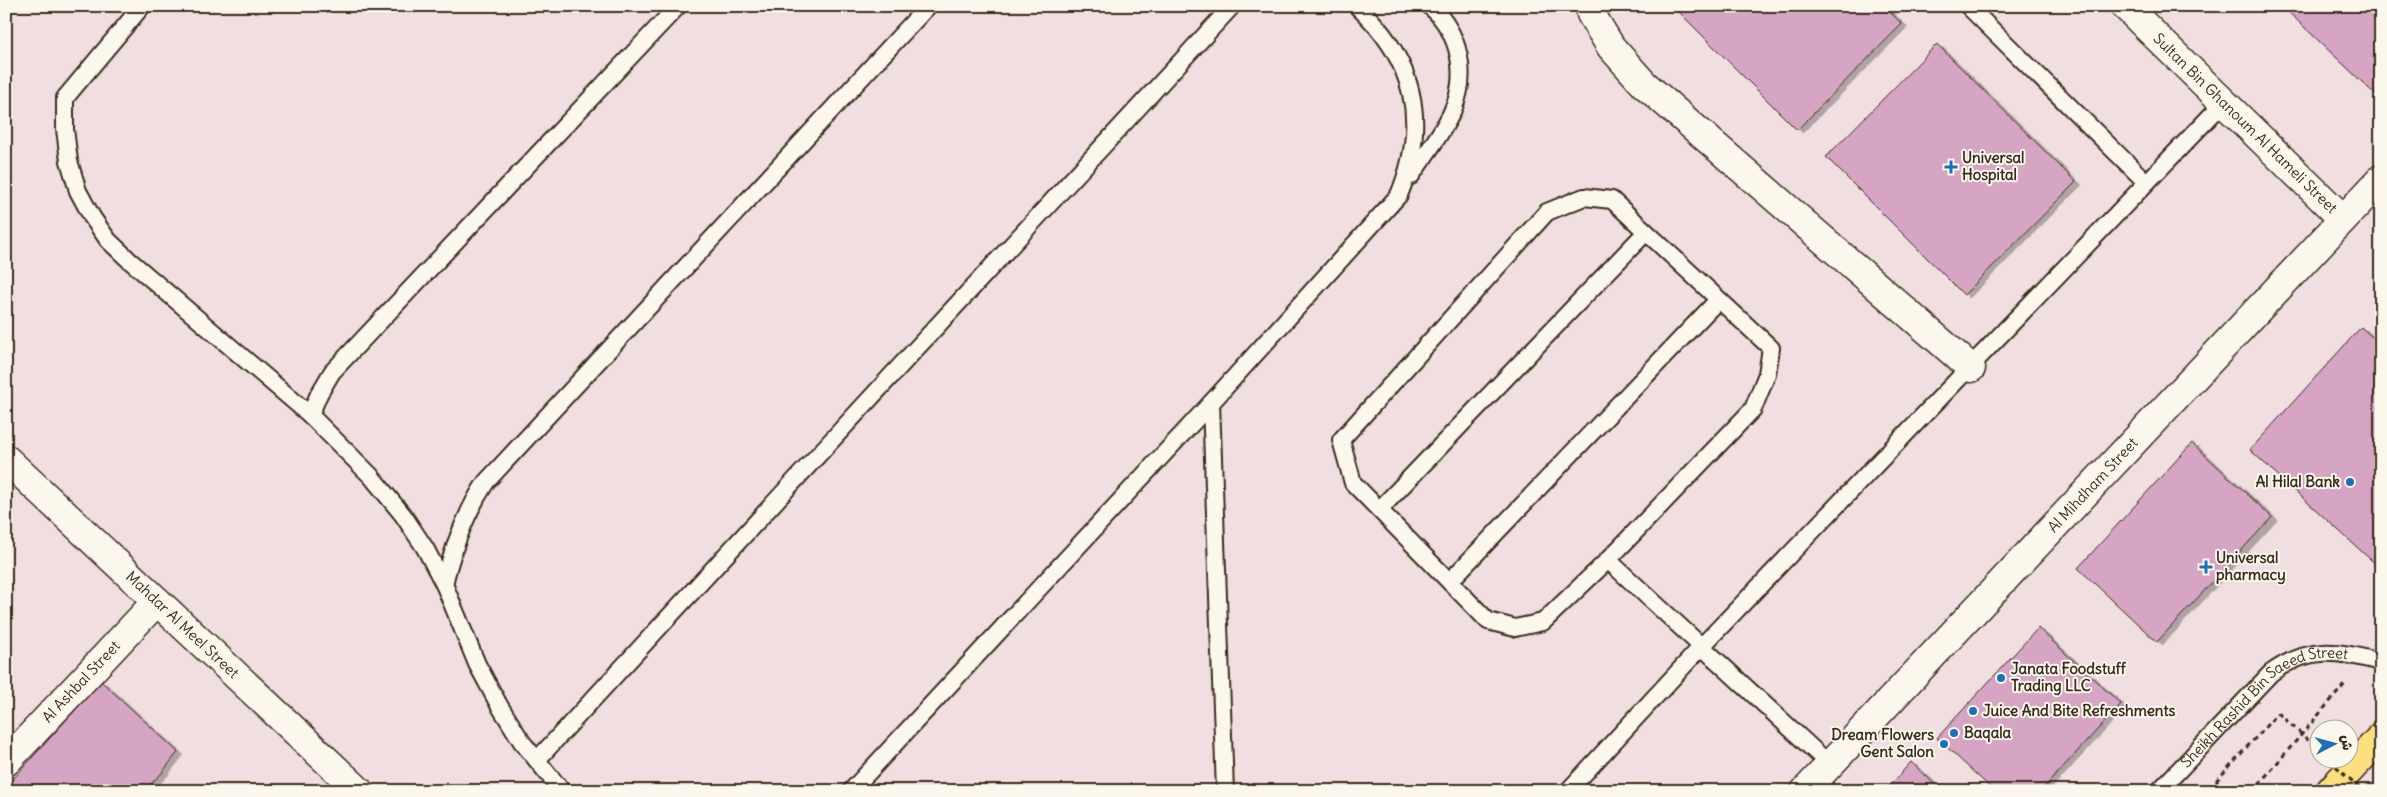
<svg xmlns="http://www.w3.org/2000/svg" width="2387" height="797" font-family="Delius,'Playpen Sans Arabic',sans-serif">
<defs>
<filter id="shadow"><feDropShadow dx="5.5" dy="3" stdDeviation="0" flood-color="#0004"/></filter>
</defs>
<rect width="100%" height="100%" fill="#f0dee0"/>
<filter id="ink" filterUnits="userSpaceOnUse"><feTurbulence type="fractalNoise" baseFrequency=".02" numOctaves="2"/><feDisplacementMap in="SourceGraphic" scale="10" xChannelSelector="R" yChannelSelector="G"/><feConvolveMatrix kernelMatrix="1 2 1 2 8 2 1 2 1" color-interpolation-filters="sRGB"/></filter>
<g filter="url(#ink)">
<!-- building -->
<path fill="#d6a5c4" stroke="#3b2a1e" filter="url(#shadow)" d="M1673,6H1884L1902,24L1797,130Z
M2282,6H2381V100Z
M1937,44L2076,182L1964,295L1826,157Z
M2361,327L2381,345V569L2250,450Z
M2192,443L2272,517L2157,642L2078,568Z
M2038,628L2121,704L2041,791H1994L1937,738Z
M101,681L178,752L161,774L143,791H6V787Z
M1911,762L1942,791H1885Z"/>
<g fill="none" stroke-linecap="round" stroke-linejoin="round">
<!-- service casing -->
<g stroke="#3b2a1e" stroke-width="20">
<g id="service">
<path d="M142,6L65,98V129L69,161L78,191L92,217L108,240L129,260L310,415L371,476L403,515L425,548L444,584L477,664L499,705L522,742L562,791"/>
<path d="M1968,6L2146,182"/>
<path d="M1411,176C1424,156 1442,134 1452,112C1469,75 1460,33 1430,6"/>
<path d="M1584,197L1612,200L1771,348L1767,374L1753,409L1608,560L1543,622L1515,628L1488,621L1353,483L1341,440L1547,212Z"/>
<path d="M1211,403L1225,791"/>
<path d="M310,415L319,394L332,372L678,6"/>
<path d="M1380,509L1646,232"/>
<path d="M1608,560L1830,765"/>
<path d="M1450,581L1717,301"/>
<path d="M444,584C453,547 465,514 486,482L928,6"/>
<path d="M537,760L1232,6"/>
<path d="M851,791L1211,403L1399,195C1429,122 1415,60 1357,6"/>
<path d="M1568,791L1703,645L2224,102"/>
<path id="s1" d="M2159,791L2271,673C2310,645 2337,651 2381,662"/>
</g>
</g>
<!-- minor casing -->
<g stroke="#3b2a1e" stroke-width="31">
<g id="minor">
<path d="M1593,6L1591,14L1611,47L1644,84L1971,368"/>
<path id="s2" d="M2125,6L2343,219"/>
<path id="s3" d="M6,459L359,791"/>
<path id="s4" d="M6,762L157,601"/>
<path id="s5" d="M1805,791L2381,179"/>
</g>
</g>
<!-- primary casing -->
<g stroke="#3b2a1e" stroke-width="31">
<path id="primary" d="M2330,791L2381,737"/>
</g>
<!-- path -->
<path stroke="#3b2a1e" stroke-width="3" stroke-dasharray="5 4" stroke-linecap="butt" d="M2216,781L2278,713
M2216,781L2226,791
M2253,791L2345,684"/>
<!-- service -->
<use href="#service" stroke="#fbf7ec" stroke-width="16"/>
<!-- minor -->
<use href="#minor" stroke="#fbf7ec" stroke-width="28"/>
<!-- primary -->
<use href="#primary" stroke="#fce080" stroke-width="28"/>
<!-- path-bridge -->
<path stroke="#3b2a1e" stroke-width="3" stroke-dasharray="5 4" stroke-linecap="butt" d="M2278,713L2320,751
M2329,760L2363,791"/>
</g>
</g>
<!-- markers -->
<g fill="#1f6fb2" stroke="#fbf7ec" stroke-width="2">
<path d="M1948.5 159.5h5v5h5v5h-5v5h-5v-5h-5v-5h5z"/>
<circle cx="2350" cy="482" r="5"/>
<path d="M2203.5 559.5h5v5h5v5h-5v5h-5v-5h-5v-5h5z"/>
<circle cx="2001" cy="678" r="5"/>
<circle cx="1973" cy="711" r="5"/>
<circle cx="1954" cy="733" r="5"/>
<circle cx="1944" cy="744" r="5"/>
</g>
<g text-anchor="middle" stroke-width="4" stroke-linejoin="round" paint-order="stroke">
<!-- street labels -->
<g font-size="15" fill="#3b2a1e" stroke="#fbf7ec">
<text dy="5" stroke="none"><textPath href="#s2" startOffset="168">Sultan Bin Ghanoum Al Hameli Street</textPath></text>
<text dy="5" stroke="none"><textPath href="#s5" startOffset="420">Al Mihdham Street</textPath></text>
<text dy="5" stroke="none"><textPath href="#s3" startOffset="242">Mahdar Al Meel Street</textPath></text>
<text dy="5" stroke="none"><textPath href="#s4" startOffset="110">Al Ashbal Street</textPath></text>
<text dy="5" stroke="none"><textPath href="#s1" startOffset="140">Sheikh Rashid Bin Saeed Street</textPath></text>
</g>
<!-- poi labels -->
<g font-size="15" font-weight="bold" fill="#3b2a1e" stroke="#fbf7ec" text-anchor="start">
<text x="1962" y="163">Universal<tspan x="1962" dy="17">Hospital</tspan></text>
<text x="2340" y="487" text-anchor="end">Al Hilal Bank</text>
<text x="2216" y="563">Universal<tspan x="2216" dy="17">pharmacy</tspan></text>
<text x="2011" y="674">Janata Foodstuff<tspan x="2011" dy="17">Trading LLC</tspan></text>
<text x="1983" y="716">Juice And Bite Refreshments</text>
<text x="1964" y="738">Baqala</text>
<text x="1934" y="740" text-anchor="end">Dream Flowers<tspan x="1934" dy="17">Gent Salon</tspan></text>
</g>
</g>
<!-- margin -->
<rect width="2387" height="797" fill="none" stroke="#fbf7ec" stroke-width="25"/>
<rect x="12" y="12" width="2362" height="772" fill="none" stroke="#3b2a1e" stroke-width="2" filter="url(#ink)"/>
<!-- north arrow -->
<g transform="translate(2334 744) rotate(84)"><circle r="24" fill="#fbf7ec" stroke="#aea59a"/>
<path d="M0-4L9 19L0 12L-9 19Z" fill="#1f6fb2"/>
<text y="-8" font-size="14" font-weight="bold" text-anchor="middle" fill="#3b2a1e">ش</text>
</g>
</svg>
